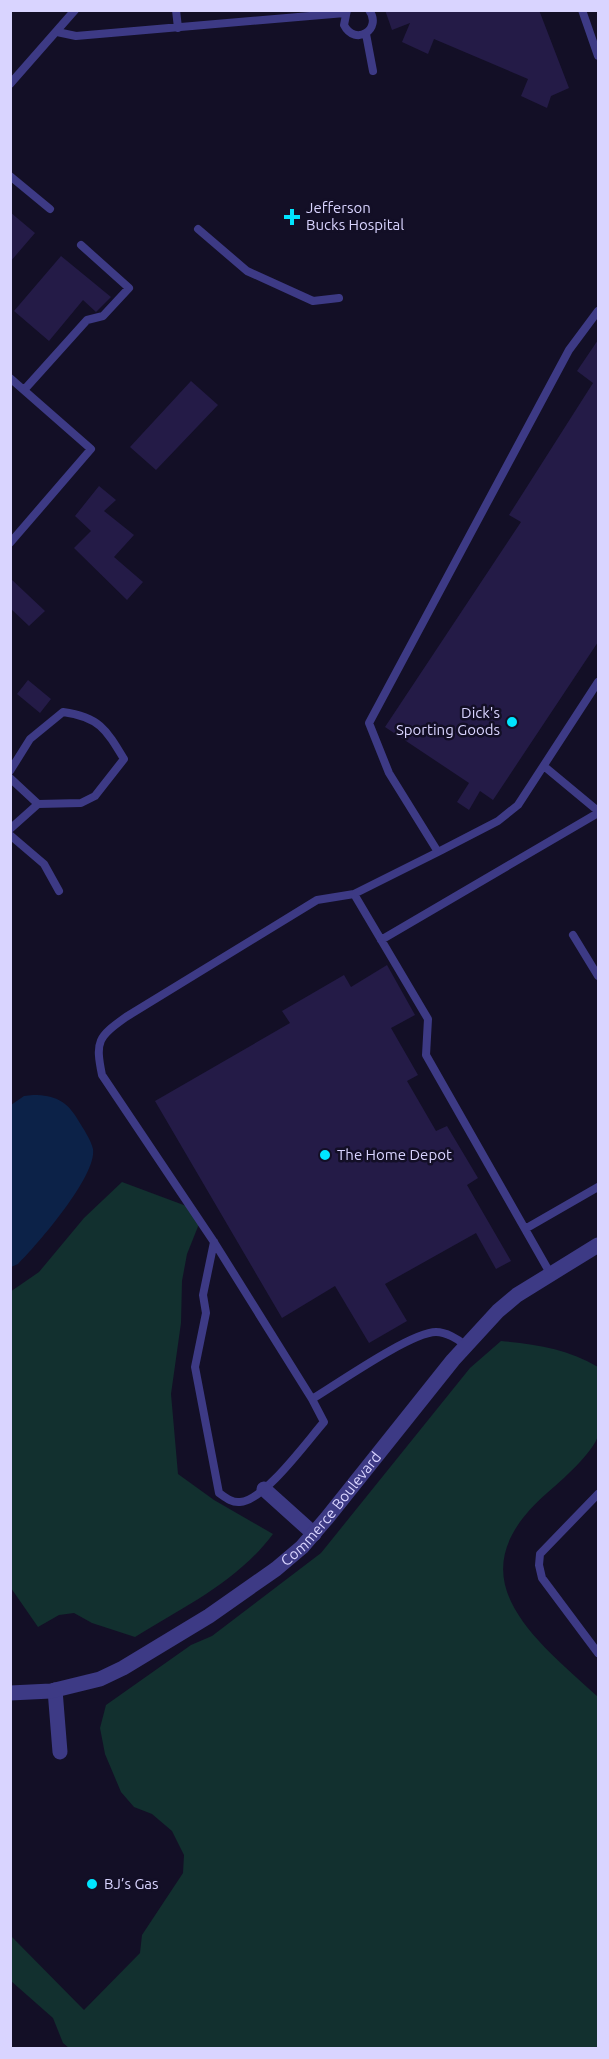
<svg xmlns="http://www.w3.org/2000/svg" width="609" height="2059" font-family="Ubuntu,sans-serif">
<rect width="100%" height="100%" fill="#130f26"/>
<!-- green -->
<path fill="#12302f" d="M122,1182L189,1207L199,1224L187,1254L182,1281L181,1323L171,1394L178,1474L214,1500L273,1534C238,1581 184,1607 135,1637L92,1623L74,1613L59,1615L38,1627L11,1588L10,1292L39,1272L84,1218Z
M501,1341C536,1344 568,1349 598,1367C599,1386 603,1418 598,1435C595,1451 560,1482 547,1493C452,1576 531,1636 598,1697V2048H69L63,2043L53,2018L11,1981V1936L84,2010L140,1953L142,1935L183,1873L184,1855L172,1831L152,1814L134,1807L121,1792L105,1754L100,1728L106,1705L191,1645L212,1636L321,1553L470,1368Z"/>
<!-- water -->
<path fill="#0c2248" d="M33,1095C55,1095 67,1101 78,1120C83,1128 91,1140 93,1149C97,1176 37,1245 18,1264L11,1267V1105L24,1096Z"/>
<!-- building -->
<path fill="#241b47" d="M385,10H539L569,88L551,96L547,108L521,96L528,79L434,39L428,54L402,42L410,23L392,30Z
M10,212L35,233L10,262Z
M61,256L111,297L96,312L83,300L49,341L14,311Z
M598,340V642L493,800L480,791L469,810L457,802L469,783L385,727L521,522L509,515L593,383L577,371Z
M191,381L218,405L156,470L130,447Z
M99,486L116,500L104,511L134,535L114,557L143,582L127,600L74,548L91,531L75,516Z
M10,578L45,611L29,626L10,608Z
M28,680L51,699L40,713L17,694Z
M387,965L415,1015L391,1028L418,1075L407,1081L436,1131L447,1126L478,1178L467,1185L511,1261L496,1269L476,1233L385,1284L407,1321L369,1343L335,1286L282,1318L155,1101L290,1023L282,1011L344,975L351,987Z"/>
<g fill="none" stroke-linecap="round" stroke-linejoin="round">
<!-- lane -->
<path stroke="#3d3a85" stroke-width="8" d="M176,10L178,28
M347,10L344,25C355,47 383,29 369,10
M582,10L598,56
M57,32L76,36L345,13
M366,34L373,71
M10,84L75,10
M10,176L50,209
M198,229L247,271L313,301L339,298
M10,378L91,449L10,543
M24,390L87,320L103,316L129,288L81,245
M545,767L598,811
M10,771L30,739L63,712C99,717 106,729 124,759L95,796L81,803L38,804L10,829
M10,778L38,804
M10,835L44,864L59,891
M438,852L498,821L518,805L598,682
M354,894L428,1019L426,1055L550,1273
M573,935L598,976
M381,940L598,813
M525,1229L598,1187
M214,1242L203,1295L206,1313L195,1367L219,1493C226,1498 232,1503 240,1502C264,1501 308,1440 324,1422L312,1399
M465,1345C458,1339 446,1332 436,1332C411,1332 337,1384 312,1399L214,1242L102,1075C95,1041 98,1037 126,1017L317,900L354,894L438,852L389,773L369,723L569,350L598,311
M598,1494L540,1554L539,1565L542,1578L598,1653"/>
<!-- street -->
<g stroke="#3d3a85" stroke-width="15">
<path d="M264,1489L314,1534"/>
<path d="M55,1690L60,1752"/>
<path id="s1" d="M10,1693L51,1691L100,1679L123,1668L209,1616L276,1569L302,1547L327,1518L453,1360L498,1311L517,1295L598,1245"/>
</g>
</g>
<!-- markers -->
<g fill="#00e5ff" stroke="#130f26" stroke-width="2">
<path d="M289 208h6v6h6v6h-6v6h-6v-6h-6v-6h6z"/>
<circle cx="512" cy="722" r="6"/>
<circle cx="325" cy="1155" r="6"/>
<circle cx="92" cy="1884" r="6"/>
</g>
<g text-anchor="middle" stroke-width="5" stroke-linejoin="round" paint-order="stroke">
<!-- poi labels -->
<g font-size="15" fill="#d9d4ff" stroke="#130f26" text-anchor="start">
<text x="306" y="213">Jefferson<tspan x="306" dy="17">Bucks Hospital</tspan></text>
<text x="500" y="718" text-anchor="end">Dick's<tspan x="500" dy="17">Sporting Goods</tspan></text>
<text x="337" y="1160">The Home Depot</text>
<text x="104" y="1889">BJ’s Gas</text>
</g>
<!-- street labels -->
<g font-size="15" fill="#d9d4ff" stroke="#130f26">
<text dy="5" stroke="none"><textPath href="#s1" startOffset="381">Commerce Boulevard</textPath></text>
</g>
</g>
<!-- border -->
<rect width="609" height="2059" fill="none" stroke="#d9d4ff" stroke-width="24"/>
</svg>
